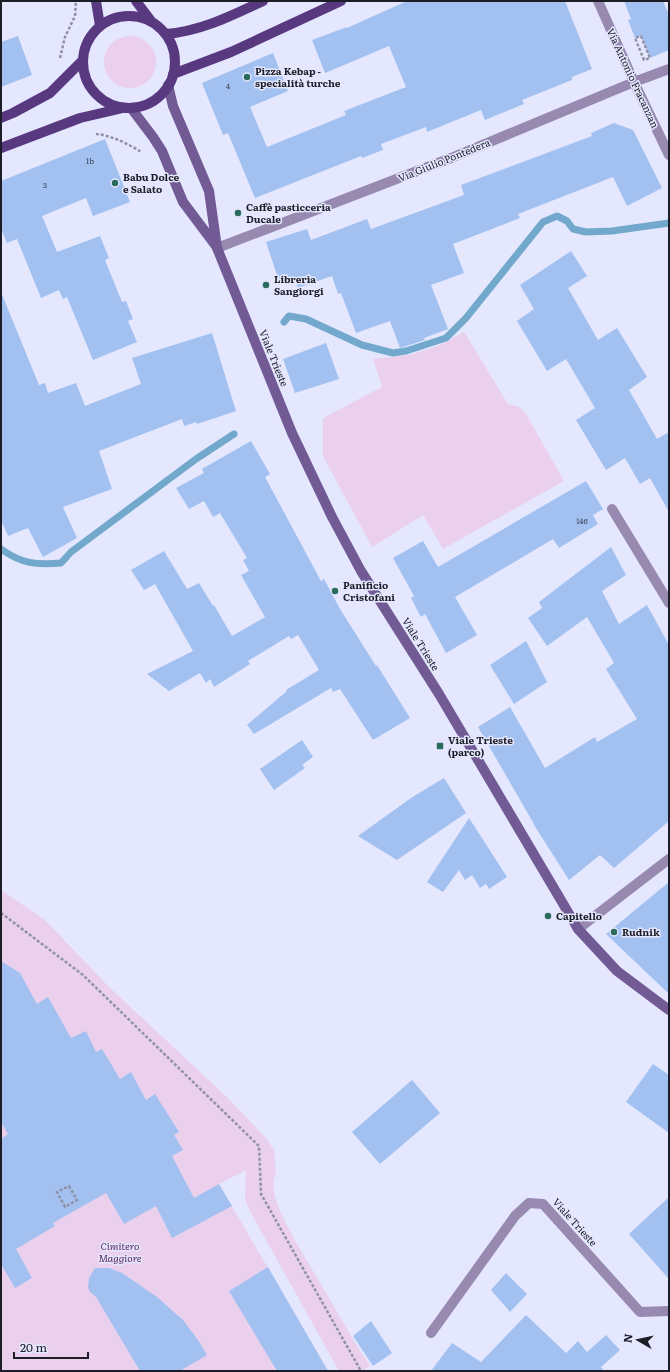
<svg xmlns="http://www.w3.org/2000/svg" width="670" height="1372" font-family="Literata,serif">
<rect width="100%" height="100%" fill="#e4e7fe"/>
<!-- green -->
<path fill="#ead0ec" d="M104 62a26 26 0 1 1 52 0a26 26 0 1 1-52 0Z
M464,332L508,404L519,407L525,412L564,481L443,549L423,515L372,547L323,456V418L382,387L373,359L409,355L438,346Z
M1,890L45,920L109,987L229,1099L266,1138L274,1150L276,1170L273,1186L275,1197L280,1211L292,1235L357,1346L370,1366L362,1371H339L251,1213L245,1200L246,1170L219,1184L328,1371H1Z"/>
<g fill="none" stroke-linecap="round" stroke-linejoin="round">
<!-- stream -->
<path stroke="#72a8cc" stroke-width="7" d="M284,322L289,316L306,319L362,345L393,353L406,351L446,338L466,318L543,222L557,216L567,221L573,229L586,232L612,231L669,223
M1,549C22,564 36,565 61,563L71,552L196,459L234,434"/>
</g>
<!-- building -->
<path fill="#a2c1f1" d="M407,1H565L592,69L572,77V80L522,100L524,104L485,120L481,110L427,132L426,127L381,144L383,150L362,158L361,156L255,198L228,133L223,135L202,83L273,53L288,91L250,107L267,147L346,115L344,111L406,87L389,46L325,73L312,40L347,27V28Z
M624,1H663L669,15V50L650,58L641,36L635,38L628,20L631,19Z
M18,36L32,75L1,87V42Z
M614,123L633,130L662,188L627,206L613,177L518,214L520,218L453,244L464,273L431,285L448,329L424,338L425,340L400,348L390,321L356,333L341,293L338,294L332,276L298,288L295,279L280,284L266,242L307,229L311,240L367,219L371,229L464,195L461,185L592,136L591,133Z
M105,139L130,202L93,216L86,198L42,216L57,252L100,236L109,258L105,260L122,302L126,301L133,319L128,321L137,342L93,360L67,297L63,299L59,290L41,298L17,239L7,243L1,228V181Z
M571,251L587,276L568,288L598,340L617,328L647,377L629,390L657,439L669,432V512L650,478L640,484L625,458L606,470L576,420L595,408L566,359L547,371L517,321L534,309L520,285Z
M1,292L39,385L45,383L48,393L76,383L85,406L141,384L132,358L212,333L236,411L197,424L196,422L184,426L182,419L99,451L112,489L63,507L77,538L43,557L28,528L8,536L1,520Z
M326,343L339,379L295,393L283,359Z
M251,441L270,474L265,477L321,581L324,579L340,609L376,666L377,665L410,718L373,740L340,689L333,692L331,688L254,734L247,725L287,691L286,690L319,670L298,635L291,639L289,636L248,661L250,664L214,687L210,679L206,683L200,673L169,691L147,674L193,651L155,584L144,590L131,570L164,551L187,589L199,583L213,606L214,605L232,636L265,617L241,575L249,571L243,560L247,558L220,513L213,517L204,501L189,509L176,488L204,473L202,469Z
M586,481L603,509L593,515L598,524L559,548L553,539L455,597L477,635L446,653L425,614L421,617L411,598L414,596L393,558L423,541L438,567Z
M611,547L626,575L602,591L619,624L647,605L669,645V821L614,868L600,855L569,880L534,825V824L478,727L510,707L545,768L595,737L597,742L637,719L606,669L614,663L587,617L547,646L528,618L542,608L539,602Z
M526,641L547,682L514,704L490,665Z
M302,740L313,757L302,765L305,768L274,790L260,769Z
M444,778L466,813L397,860L358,836L411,798Z
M469,818L507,877L489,889L486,884L480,888L472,875L465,880L459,870L443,892L427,882Z
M669,882V994L606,934Z
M1,961L20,973L37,1004L48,997L71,1038L86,1031L96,1052L102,1049L120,1079L131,1072L146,1100L155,1094L179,1132L174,1135L183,1150L172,1156L194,1198L219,1184L232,1206L172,1238L156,1206L124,1224L106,1193L53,1223L55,1226L16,1249L32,1278L15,1288L1,1264V1139L8,1134L1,1122Z
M653,1064L669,1075V1133L626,1102Z
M412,1080L440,1113L380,1164L352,1132Z
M669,1197V1279L629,1234Z
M268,1267L328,1371H277L229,1291Z
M95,1268H109L122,1273L157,1297L183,1320L198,1340L207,1355L180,1371H140L96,1297L90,1292L88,1288L89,1278Z
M506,1273L527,1294L510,1312L491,1290Z
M526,1315L566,1353L578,1341L587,1352L606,1335L620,1350L601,1367L604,1371H431L452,1343L481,1362Z
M371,1321L392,1353L373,1366L353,1336Z"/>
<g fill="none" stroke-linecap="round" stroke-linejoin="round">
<!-- path -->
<path stroke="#9092a4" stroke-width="2.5" stroke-dasharray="3 2" stroke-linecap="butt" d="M641,36L650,58L644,60L635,38Z
M60,58L65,37L75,16L76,1
M96,134C110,135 129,144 141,152
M1,913L83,975L259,1146L261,1194L361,1371
M69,1186L77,1200L65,1207L57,1192Z"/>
<!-- street -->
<path stroke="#9889b1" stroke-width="10" d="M598,1L634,82L669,155
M217,248L451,158L634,82L669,69
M612,509L669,603
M578,929L669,859
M431,1333L515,1216L529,1203L543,1204L640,1312L669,1311"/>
<!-- secondary -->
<path stroke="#725a95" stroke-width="10" d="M168,85L173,106L209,191L217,248L292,433L332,517L361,571L439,694L578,929L617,971L669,1010
M131,108L153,137L162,151L183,202L216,246"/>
<!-- primary -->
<path stroke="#58387f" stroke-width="10" d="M96,1L100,26
M136,1L151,21
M83 62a46 46 0 1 1 92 0a46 46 0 1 1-92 0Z
M166,34C201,31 231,16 263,1
M173,74L231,52L341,1
M1,118L13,113L50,93L83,60
M1,148L80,118L123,108"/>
</g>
<!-- markers -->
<g fill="#2a6c5c" stroke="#e4e7fe" stroke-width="1.5">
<circle cx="247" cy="77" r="4"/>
<circle cx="115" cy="183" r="4"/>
<circle cx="238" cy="213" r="4"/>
<circle cx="266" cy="285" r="4"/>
<circle cx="335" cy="591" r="4"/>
<rect x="436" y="742" width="8" height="8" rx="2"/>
<circle cx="548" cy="916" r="4"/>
<circle cx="614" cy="932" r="4"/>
</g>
<g text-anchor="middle" stroke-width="3" stroke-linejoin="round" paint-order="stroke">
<!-- number labels -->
<g font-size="8" fill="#3e465a">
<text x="228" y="89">4</text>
<text x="90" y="164">1b</text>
<text x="45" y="188">3</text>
<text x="582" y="524">146</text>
</g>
<!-- poi labels -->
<g font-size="10" font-weight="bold" fill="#1c1d27" stroke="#e4e7fe" text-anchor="start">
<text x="255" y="75">Pizza Kebap -<tspan x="255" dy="12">specialità turche</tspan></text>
<text x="123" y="181">Babu Dolce<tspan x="123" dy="12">e Salato</tspan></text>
<text x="246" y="211">Caffè pasticceria<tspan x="246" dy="12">Ducale</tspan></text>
<text x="274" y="283">Libreria<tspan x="274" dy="12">Sangiorgi</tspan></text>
<text x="343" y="589">Panificio<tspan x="343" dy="12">Cristofani</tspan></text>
<text x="448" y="744">Viale Trieste<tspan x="448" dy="12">(parco)</tspan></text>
<text x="556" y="920">Capitello</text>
<text x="622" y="936">Rudnik</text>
</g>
<!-- street labels -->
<g font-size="10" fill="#1c1d27" stroke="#e4e7fe">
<text transform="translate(633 78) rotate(65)" y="4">Via Antonio Fracanzan</text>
<text transform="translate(444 160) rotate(-22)" y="4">Via Giulio Pontedera</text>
<text transform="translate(274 358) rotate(68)" y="4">Viale Trieste</text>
<text transform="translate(421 644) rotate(58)" y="4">Viale Trieste</text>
<text transform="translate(575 1222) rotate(48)" y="4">Viale Trieste</text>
</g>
<!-- park labels -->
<g font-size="10" font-style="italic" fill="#5c2a62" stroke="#e4e7fe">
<text x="120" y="1250">Cimitero<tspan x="120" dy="12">Maggiore</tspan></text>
</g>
</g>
<!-- border -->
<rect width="670" height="1372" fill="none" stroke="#1c1d27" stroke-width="4"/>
<!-- north arrow -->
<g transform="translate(638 1340) rotate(279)" stroke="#e4e7fe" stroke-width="3" paint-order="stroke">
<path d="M0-3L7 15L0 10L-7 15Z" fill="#1c1d27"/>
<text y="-6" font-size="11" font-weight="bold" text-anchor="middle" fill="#1c1d27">N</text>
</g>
<!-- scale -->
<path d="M14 1352v6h74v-6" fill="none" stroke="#1c1d27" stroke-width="2"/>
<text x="20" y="1352" font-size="12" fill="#1c1d27" stroke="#e4e7fe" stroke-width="3" paint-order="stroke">20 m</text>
</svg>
